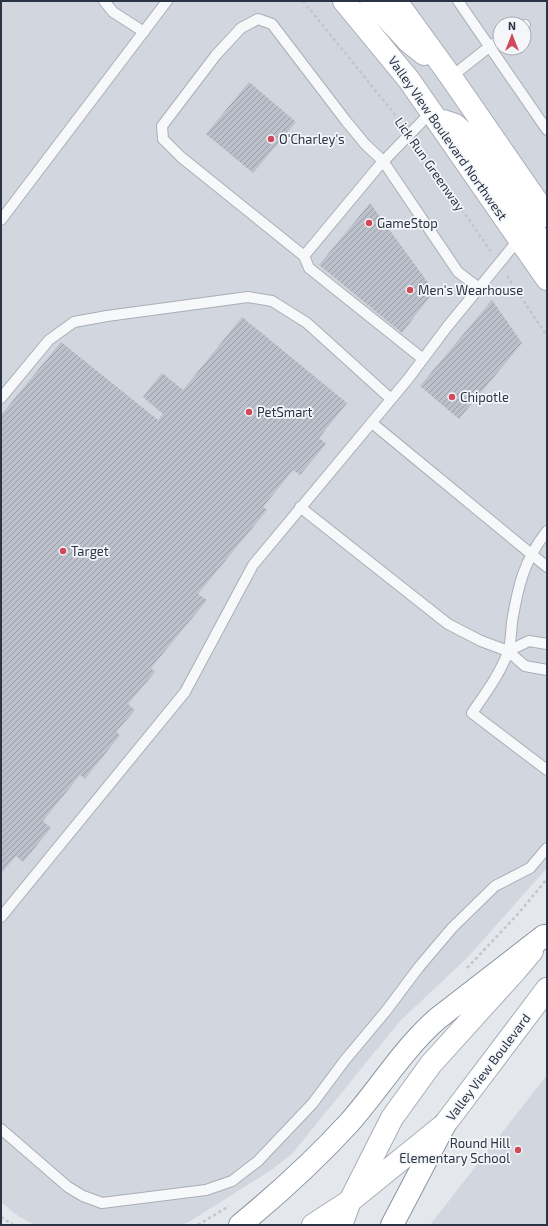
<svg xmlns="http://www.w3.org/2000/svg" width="548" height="1226" font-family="'Exo 2',sans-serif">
<defs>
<pattern id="building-hatch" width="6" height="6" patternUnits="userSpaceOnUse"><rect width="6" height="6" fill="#bbc0ca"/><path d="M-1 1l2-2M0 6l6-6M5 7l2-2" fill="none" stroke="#989da6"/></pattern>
</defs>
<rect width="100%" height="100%" fill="#e4e7ec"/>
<!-- built -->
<path fill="#d2d6de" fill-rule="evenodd" d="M1,1H547V868L468,957L399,1022L292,1154L270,1171L187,1223L178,1225H35L18,1216L1,1202ZM500,24H524V48H500Z
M547,1075V1225H430Z"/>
<!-- building -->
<path fill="url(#building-hatch)" d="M249,82L296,122L253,173L206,134Z
M370,203L434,291L402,333L319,265Z
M492,300L522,343L459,419L420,386Z
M242,317L347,403L319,438L326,444L300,475L293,470L263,507L267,510L198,594L207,600L151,668L155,672L128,704L135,710L116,732L120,735L85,779L80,775L43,821L51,828L23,862L16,856L1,874V415L61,342L158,420L163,414L143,397L162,373L183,390Z"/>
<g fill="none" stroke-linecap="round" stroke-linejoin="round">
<!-- service casing -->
<g stroke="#a9aeb7" stroke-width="12">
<path id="service" d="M104,1L113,12L144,32
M458,1L547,130
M524,26L525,25
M451,77L489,47L500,40
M432,111C414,130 396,148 378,167L304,256L181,157L163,139L162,126L216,55L241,28L258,19L272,24L346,121L365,144L383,161L458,272L479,288
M1,220L167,1
M304,256L309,268L423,359
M1,398L49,340L74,322L107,316L248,297L272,301L307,323L391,399
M372,423L547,567
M300,507L448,624L481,641L508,651L525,666L547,670
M547,531C524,560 518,586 512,622C511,632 511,643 508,652C500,674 485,694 472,713L547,770
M508,651L529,641L547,644
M1,917L185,692L253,565L408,379L447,327L519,239
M1,1129L68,1187L83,1196L102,1203L206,1190L232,1181L258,1161L313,1103L345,1060L386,1011L419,967L452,928L495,886L530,868L547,848"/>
</g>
<!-- secondary casing -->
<g stroke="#a9aeb7" stroke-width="24">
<path id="secondary" d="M344,1L409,80L547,279
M371,1L409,42L424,54
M396,1L451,77L547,216
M443,121L455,125L473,141L547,250
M313,1225L350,1201L445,1124L547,989
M341,1225L350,1201L392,1118L431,1064L516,970L532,951"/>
</g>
<!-- motorway casing -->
<g stroke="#8b94a3" stroke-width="24">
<path id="motorway" d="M240,1225C279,1193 315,1160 349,1123C379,1089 403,1049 437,1019L544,936
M392,1225L445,1124"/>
</g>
<!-- path -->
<path stroke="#c2c5cb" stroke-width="2.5" stroke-dasharray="3 3" stroke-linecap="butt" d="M303,1L401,122
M418,145L491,252
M507,276L547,336
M467,968L517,915L547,879
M1,1217L13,1225
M198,1225L229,1206"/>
<!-- service -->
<use href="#service" stroke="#f7f8fa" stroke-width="10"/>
<!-- secondary -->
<use href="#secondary" stroke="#fff" stroke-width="22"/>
<!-- motorway -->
<use href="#motorway" stroke="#fff" stroke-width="22"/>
</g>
<!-- markers -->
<g fill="#d1495b" stroke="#f4f6f9" stroke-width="1.5">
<circle cx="271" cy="139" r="4"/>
<circle cx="369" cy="223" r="4"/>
<circle cx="410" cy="290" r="4"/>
<circle cx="452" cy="397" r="4"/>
<circle cx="249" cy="412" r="4"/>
<circle cx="63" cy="551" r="4"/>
<circle cx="518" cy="1150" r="4"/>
</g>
<g text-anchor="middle" stroke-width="3.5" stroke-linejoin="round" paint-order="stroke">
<!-- street labels -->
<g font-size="13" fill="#2b3445" stroke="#f4f6f9">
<text transform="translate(448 138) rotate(55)" y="5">Valley View Boulevard Northwest</text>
<text transform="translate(430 164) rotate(55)" y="5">Lick Run Greenway</text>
<text transform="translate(488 1067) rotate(-53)" y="5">Valley View Boulevard</text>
</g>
<!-- poi labels -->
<g font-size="13" fill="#2b3445" stroke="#f4f6f9" text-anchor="start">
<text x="279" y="144">O'Charley's</text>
<text x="377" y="228">GameStop</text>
<text x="418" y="295">Men's Wearhouse</text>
<text x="460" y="402">Chipotle</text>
<text x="257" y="417">PetSmart</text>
<text x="71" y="556">Target</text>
<text x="510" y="1148" text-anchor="end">Round Hill<tspan x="510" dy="15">Elementary School</tspan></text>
</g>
</g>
<!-- border -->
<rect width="548" height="1226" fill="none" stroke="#2b3445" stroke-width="4"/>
<!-- north arrow -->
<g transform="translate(512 36)"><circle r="19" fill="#f4f6f9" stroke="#a4a8b1"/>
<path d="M0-3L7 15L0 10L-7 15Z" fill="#d1495b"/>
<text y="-6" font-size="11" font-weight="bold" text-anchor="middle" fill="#2b3445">N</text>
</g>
</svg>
